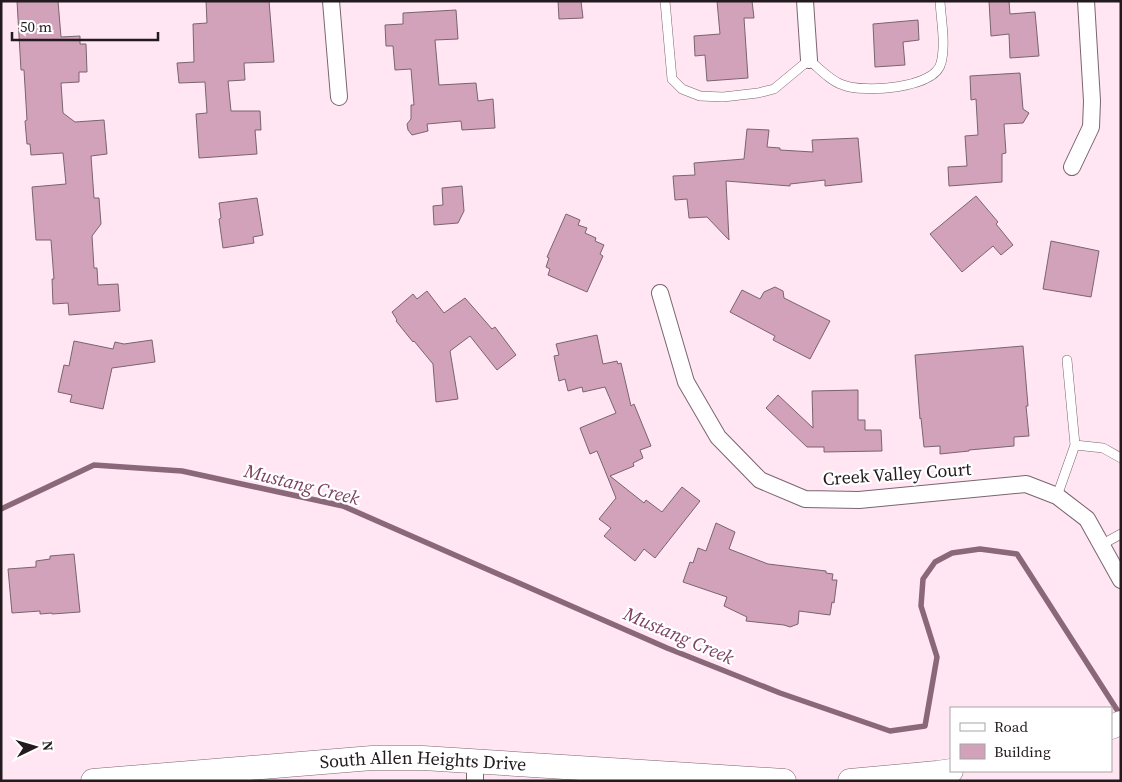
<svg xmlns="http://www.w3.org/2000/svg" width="1122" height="782" font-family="'Source Serif 4',serif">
<rect width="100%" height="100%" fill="#ffe6f2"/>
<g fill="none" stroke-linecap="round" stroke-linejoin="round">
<!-- stream -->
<path stroke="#8a6879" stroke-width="5.5" d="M1,509L94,465L182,471L343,506L667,648L780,693L890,731L925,726L937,657L921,606L923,579L935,562L952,553L980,549L1017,554L1121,716"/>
</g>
<!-- building -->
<path fill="#d1a2b9" stroke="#79646e" d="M17,1H58L61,37L80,36V44H86L87,72H79V82L61,83L63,113L75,122L104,120L107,154L91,156L94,198H99L101,224L92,236L94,268H97L98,285L118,284L120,311L69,315L68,303L53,304L52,279H54L51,240H36L32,187L66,184L63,153L31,155L30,144H27L25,121L27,120L24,70H21Z
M206,1H269L274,62L244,63L245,80L228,81L231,111H260L261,130H255L257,154L199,158L196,114L207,113L205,82L179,83L177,63L194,62L193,24L207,23Z
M558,1H581L583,18L559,19Z
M717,1H752L754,18H744L748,78L707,81L705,55L695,56L694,36L720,34Z
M989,1H1009L1010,14L1035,12L1039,56L1010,58L1009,34L991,36Z
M456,10L458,39L435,40L439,85L476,83L478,101L493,99L495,128L462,130L461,121L427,124L428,131L412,135L408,130L407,124L411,119V105H414L411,69L395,70L393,46H386L385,25L403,24V13Z
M918,20L919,40L903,42L905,65L875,67L873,24Z
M1020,73L1023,109L1029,113L1023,123L1004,124L1006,153L1002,154V182L949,186L948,167L967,166L965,136L978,135L976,99L971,100L970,76Z
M747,129L769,130L767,147L780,148V150L813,152L812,140L858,138L862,182L825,186V180L790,184V186L726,181L729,240L707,217L689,218L687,199L675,200L673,176L695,175L694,163L744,159Z
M462,186L464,211L458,223L434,225L433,206L443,205L442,188Z
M976,196L998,222L996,224L1013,245L1001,255L993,246L962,272L930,234Z
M257,198L263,235L253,237L254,243L223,248L219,219L221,218L219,203Z
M566,214L580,220L578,225L587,228L585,233L596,238L595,241L604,245L600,254L603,256L587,292L548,275L550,269L546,267L549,258L547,257Z
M1051,241L1099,251L1091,297L1043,289Z
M775,287L783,291L784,298L830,321L810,359L773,340L775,336L730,312L742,290L760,299L764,292Z
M427,291L444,313L465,298L492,329L495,327L516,355L497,370L470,336L450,351L458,399L436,402L433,364L414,341L413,342L396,321L397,320L392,312L413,294L417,299Z
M597,335L603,364L617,361L618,364L621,363L631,406L634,404L651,446L640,450L643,458L633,463L634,466L610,476L644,503L646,500L662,512L682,487L700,501L655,558L644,549L635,561L604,536L611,528L599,519L616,498L597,451L590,454L580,428L616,413L605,387L583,392L582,387L568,391L565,379L559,381L554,356L559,355L556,344Z
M152,340L155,362L112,368L103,409L70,402L72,395L58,392L64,365L69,366L74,341L113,349L115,342L124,344Z
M1023,346L1028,406H1026L1029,436L1014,437V446L969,450V451L940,454V446L924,447L921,418L920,419L915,355Z
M858,390V420H865V430H881L882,451L824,452V447H807L766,408L778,395L813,428L812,391Z
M716,523L735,532L729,549L768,564L826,571V573L833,574L832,580H837L834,603L832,602L830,615L799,611L798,624L790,627L784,625L746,621L747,617L724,606L727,597L683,582L690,562L693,563L698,548L706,551Z
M74,554L80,612L52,614V613L40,614V611L12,613L8,569L36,567V561L50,559V556Z"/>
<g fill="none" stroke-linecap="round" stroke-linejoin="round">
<!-- service casing -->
<g stroke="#7a656f" stroke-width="10">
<path id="service" d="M665,1L672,79L682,89L700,96L723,97L758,93L774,89L809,60C819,68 830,81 843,85C863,93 935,89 941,63C946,44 941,20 940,1
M1075,445L1103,448L1121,458
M1057,496L1075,445L1067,360
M1101,545L1121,534"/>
</g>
<!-- minor casing -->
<g stroke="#7a656f" stroke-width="18">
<path id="minor" d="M331,1L339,97
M805,1L809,60
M1072,167L1091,127L1092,101L1086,1
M660,293L686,382L718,437L760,480L805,499L859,500L1026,484L1057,496L1087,519L1121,580
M475,781V762"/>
</g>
<!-- secondary casing -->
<g stroke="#7a656f" stroke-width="25">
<g id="secondary">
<path d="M1111,727L1121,723"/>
<path id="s1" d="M93,781L372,758H423L784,781"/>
<path d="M850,781L937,773L951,771"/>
</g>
</g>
<!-- service -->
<use href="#service" stroke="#fff" stroke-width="9"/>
<!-- minor -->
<use href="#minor" stroke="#fff" stroke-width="16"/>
<!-- secondary -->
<use href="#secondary" stroke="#fff" stroke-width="24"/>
</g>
<g text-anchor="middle" stroke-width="4.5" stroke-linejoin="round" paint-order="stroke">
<!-- street labels -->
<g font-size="18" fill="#221a1e" stroke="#fff">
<text transform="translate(897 474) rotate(-4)" y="6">Creek Valley Court</text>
<text dy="6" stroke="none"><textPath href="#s1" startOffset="331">South Allen Heights Drive</textPath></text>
</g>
<!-- water labels -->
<g font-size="19" font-style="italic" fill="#7c4060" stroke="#fff">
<text transform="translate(302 484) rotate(14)" y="7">Mustang Creek</text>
<text transform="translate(679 635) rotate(23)" y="7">Mustang Creek</text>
</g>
</g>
<!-- border -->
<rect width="1122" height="782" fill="none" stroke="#221a1e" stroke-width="5"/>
<!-- legend -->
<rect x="950" y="707" width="162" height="65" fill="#ffffff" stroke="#a7a3a5"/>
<rect x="960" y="723" width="25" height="8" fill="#ffffff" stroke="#a7a3a5"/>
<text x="994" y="732" font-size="15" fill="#221a1e">Road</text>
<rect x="960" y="744" width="25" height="15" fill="#d1a2b9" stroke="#a7a3a5"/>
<text x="994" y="757" font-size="15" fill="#221a1e">Building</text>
<!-- north arrow -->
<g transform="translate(35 747) rotate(85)" stroke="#ffffff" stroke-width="4" paint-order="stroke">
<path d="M0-4L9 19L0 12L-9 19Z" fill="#221a1e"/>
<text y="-8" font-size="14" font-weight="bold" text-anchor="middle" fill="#221a1e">N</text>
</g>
<!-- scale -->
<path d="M12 32v8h146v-8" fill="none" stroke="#221a1e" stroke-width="2.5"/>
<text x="20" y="32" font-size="15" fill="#221a1e" stroke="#ffffff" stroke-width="4" paint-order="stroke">50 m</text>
</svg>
